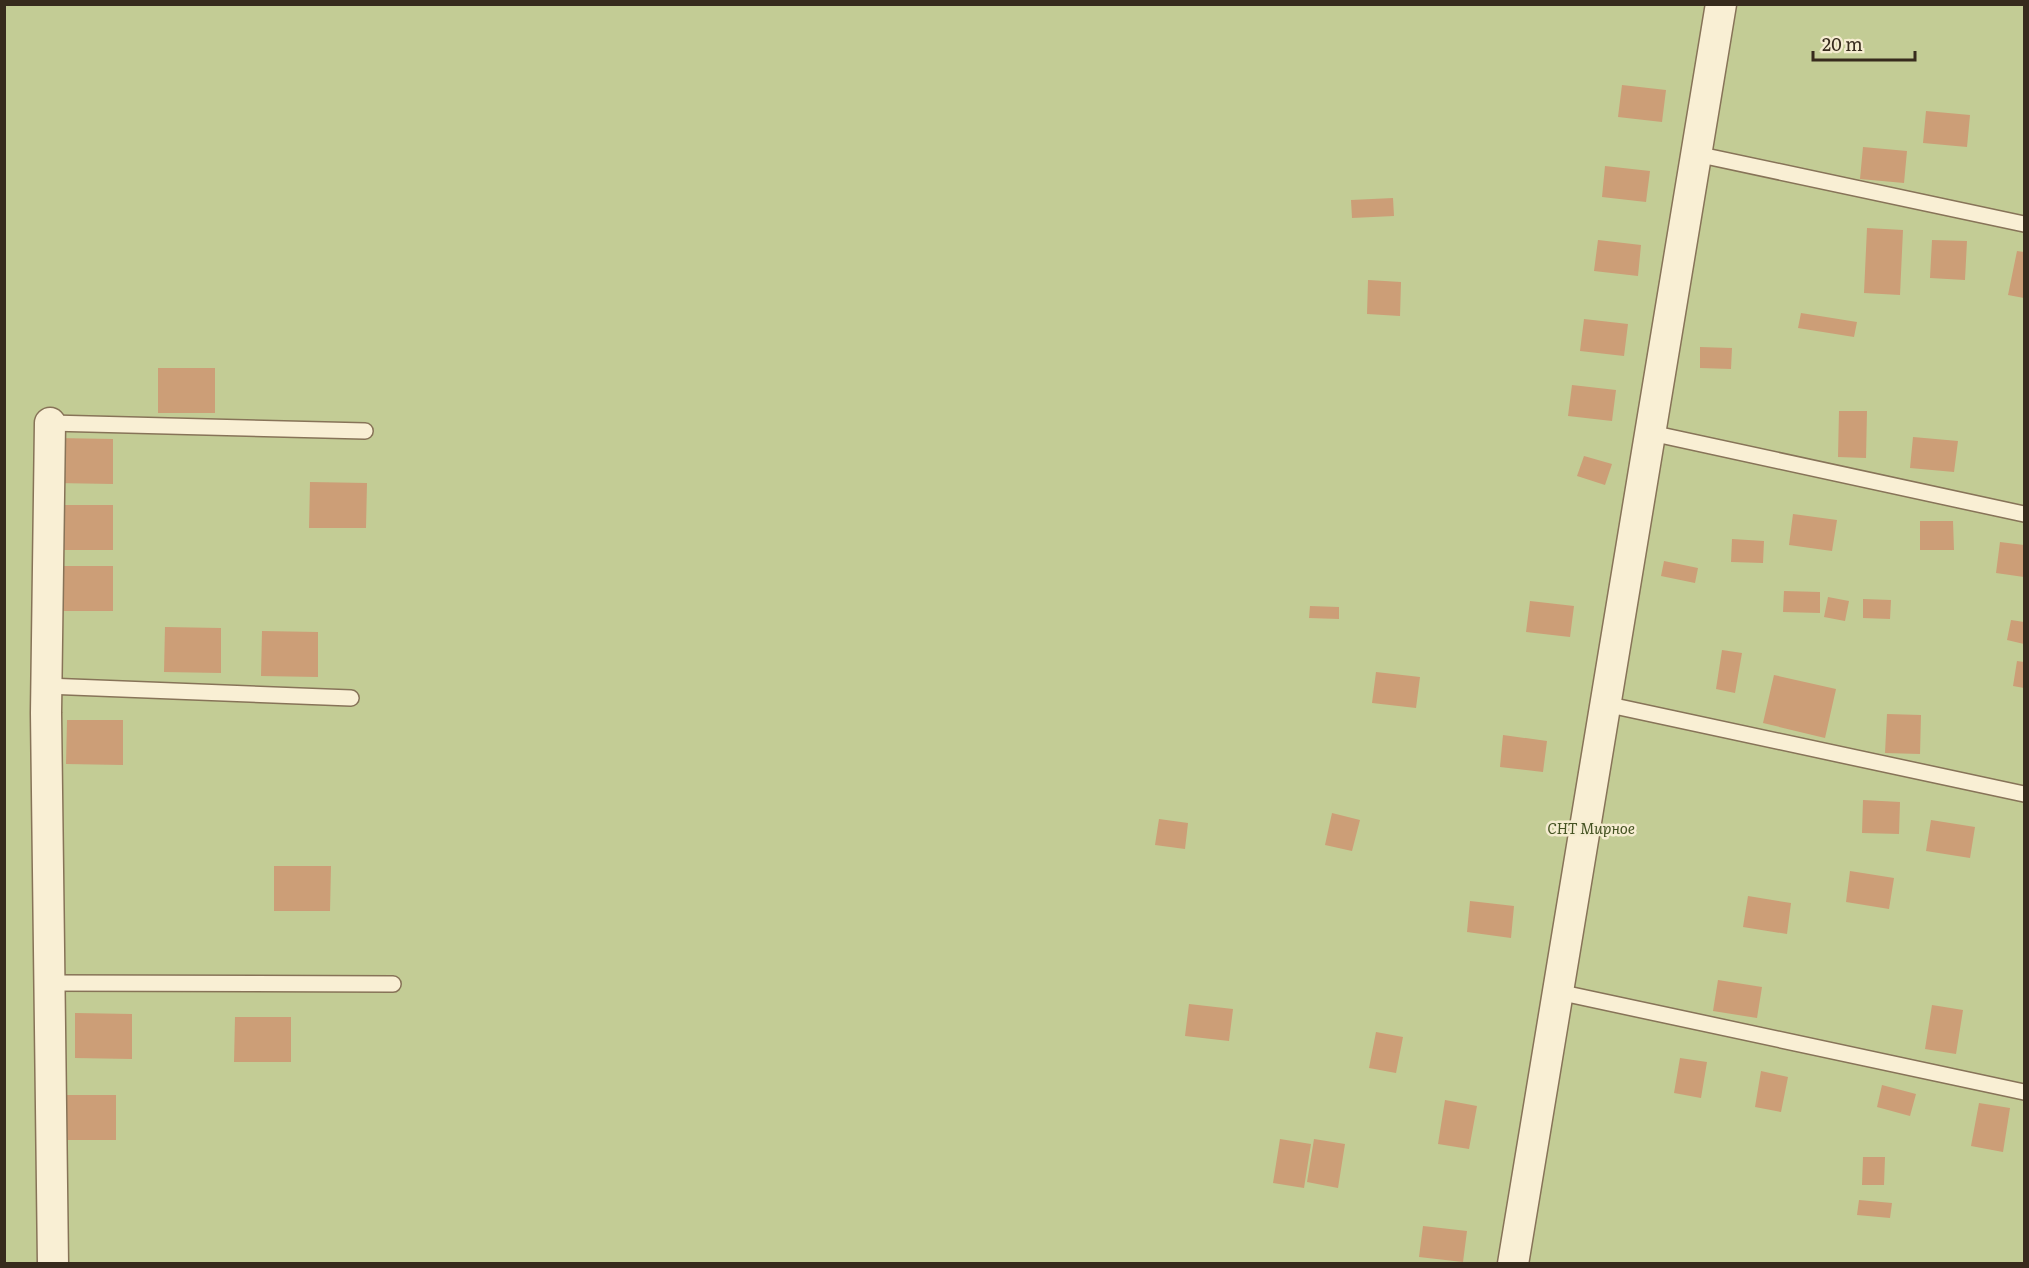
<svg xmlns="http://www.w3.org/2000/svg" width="2029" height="1268" font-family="Literata,serif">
<rect width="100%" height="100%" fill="#eee2c1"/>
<!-- green -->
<path fill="#c3cc95" d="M5,5H2024V1263L5,1264Z"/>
<!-- building -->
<path fill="#cc9e77" d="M1622,85L1666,90L1662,122L1618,117Z
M1926,111L1970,115L1967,147L1923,143Z
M1863,147L1907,151L1904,183L1860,179Z
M1605,166L1650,171L1646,202L1602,197Z
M1393,198L1394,216L1352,218L1351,200Z
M1867,228L1903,230L1900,295L1864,293Z
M1598,240L1641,245L1638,276L1594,271Z
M1932,240L1967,241L1965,280L1930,278Z
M2017,251L2024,252V298L2008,295Z
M1368,280L1401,282L1400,316L1367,314Z
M1801,313L1857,322L1854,337L1798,328Z
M1584,319L1628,324L1624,356L1580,351Z
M1700,347L1732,348L1731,369L1700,368Z
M158,368H215V413H158Z
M1572,385L1616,390L1612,421L1568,416Z
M1839,411H1867L1866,458L1838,457Z
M1913,437L1958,441L1954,472L1910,468Z
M56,438L113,439V484L56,483Z
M1584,456L1612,464L1605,485L1577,476Z
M310,482L367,483L366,528H309Z
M56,505H113V550H56Z
M1793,514L1837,520L1832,551L1789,545Z
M1920,521H1953L1954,550H1920Z
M1732,539L1764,541L1763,563L1731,562Z
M2000,542L2024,545V577L1996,573Z
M1664,561L1698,568L1695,583L1661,576Z
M56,566H113V611H56Z
M1784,591L1820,592V613L1783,612Z
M1828,597L1849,601L1845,621L1824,617Z
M1863,599L1891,600L1890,619L1863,618Z
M1530,601L1574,606L1570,637L1526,632Z
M1310,606L1339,607V619L1309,618Z
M2011,620L2024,622V644L2007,640Z
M165,627L221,628V673L164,672Z
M262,631L318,632V677L261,676Z
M1722,650L1742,653L1735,693L1716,689Z
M2017,661L2024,662V688L2013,686Z
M1376,672L1420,677L1416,708L1372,703Z
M1774,675L1836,689L1825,738L1763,723Z
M1887,714L1921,715L1920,754L1885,753Z
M67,720H123V765L66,764Z
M1503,735L1547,741L1543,772L1500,767Z
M1863,800L1900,802L1899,834L1862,833Z
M1332,813L1360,820L1352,851L1325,845Z
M1159,819L1188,823L1185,849L1155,845Z
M1931,820L1975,827L1970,858L1926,851Z
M274,866H331L330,911H274Z
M1850,871L1894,878L1889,909L1846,902Z
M1748,896L1791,903L1787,934L1743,927Z
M1470,901L1514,906L1511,938L1467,932Z
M1718,980L1762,987L1757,1018L1713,1011Z
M1189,1004L1233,1009L1229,1041L1185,1036Z
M1932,1005L1963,1010L1956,1054L1925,1049Z
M75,1013L132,1014V1059L75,1058Z
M235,1017H291V1062H234Z
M1376,1032L1403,1037L1396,1073L1369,1068Z
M1680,1058L1707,1062L1701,1098L1674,1093Z
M1761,1071L1788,1077L1781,1112L1755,1107Z
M1882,1085L1916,1094L1910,1116L1877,1107Z
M59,1095H116V1140H59Z
M1445,1100L1477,1106L1469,1149L1438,1144Z
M1979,1103L2010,1108L2003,1152L1971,1146Z
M1280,1139L1311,1144L1304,1188L1273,1183Z
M1314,1139L1345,1144L1338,1188L1307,1182Z
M1863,1157H1885L1884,1185H1862Z
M1859,1200L1892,1203L1890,1218L1857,1215Z
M1423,1226L1467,1231L1463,1262L1419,1257Z"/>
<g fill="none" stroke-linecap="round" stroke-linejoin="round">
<!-- service casing -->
<g stroke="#877358" stroke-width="18">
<path id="service" d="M1696,154L2024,224
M50,423L365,431
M1651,433L2024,514
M46,686L351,698
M1605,704L2024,794
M49,983L393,984
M1558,992L2024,1092"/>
</g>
<!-- minor casing -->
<g stroke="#877358" stroke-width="33">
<path id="minor" d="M50,423L46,713L53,1264
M1513,1264L1721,4"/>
</g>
<!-- service -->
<use href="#service" stroke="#f9efd4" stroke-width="15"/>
<!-- minor -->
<use href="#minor" stroke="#f9efd4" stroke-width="30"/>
</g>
<g text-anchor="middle" stroke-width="5" stroke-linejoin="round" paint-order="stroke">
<!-- park labels -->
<g font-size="15" font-style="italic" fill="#455323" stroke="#f5ecd0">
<text x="1591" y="834">СНТ Мирное</text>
</g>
</g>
<!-- border -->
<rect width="2029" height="1268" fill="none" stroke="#372b1d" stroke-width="12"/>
<!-- scale -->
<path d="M1813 51v9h102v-9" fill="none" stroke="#372b1d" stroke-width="3"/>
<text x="1822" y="51" font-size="18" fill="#372b1d" stroke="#f5ecd0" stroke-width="4.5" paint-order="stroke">20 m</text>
</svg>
